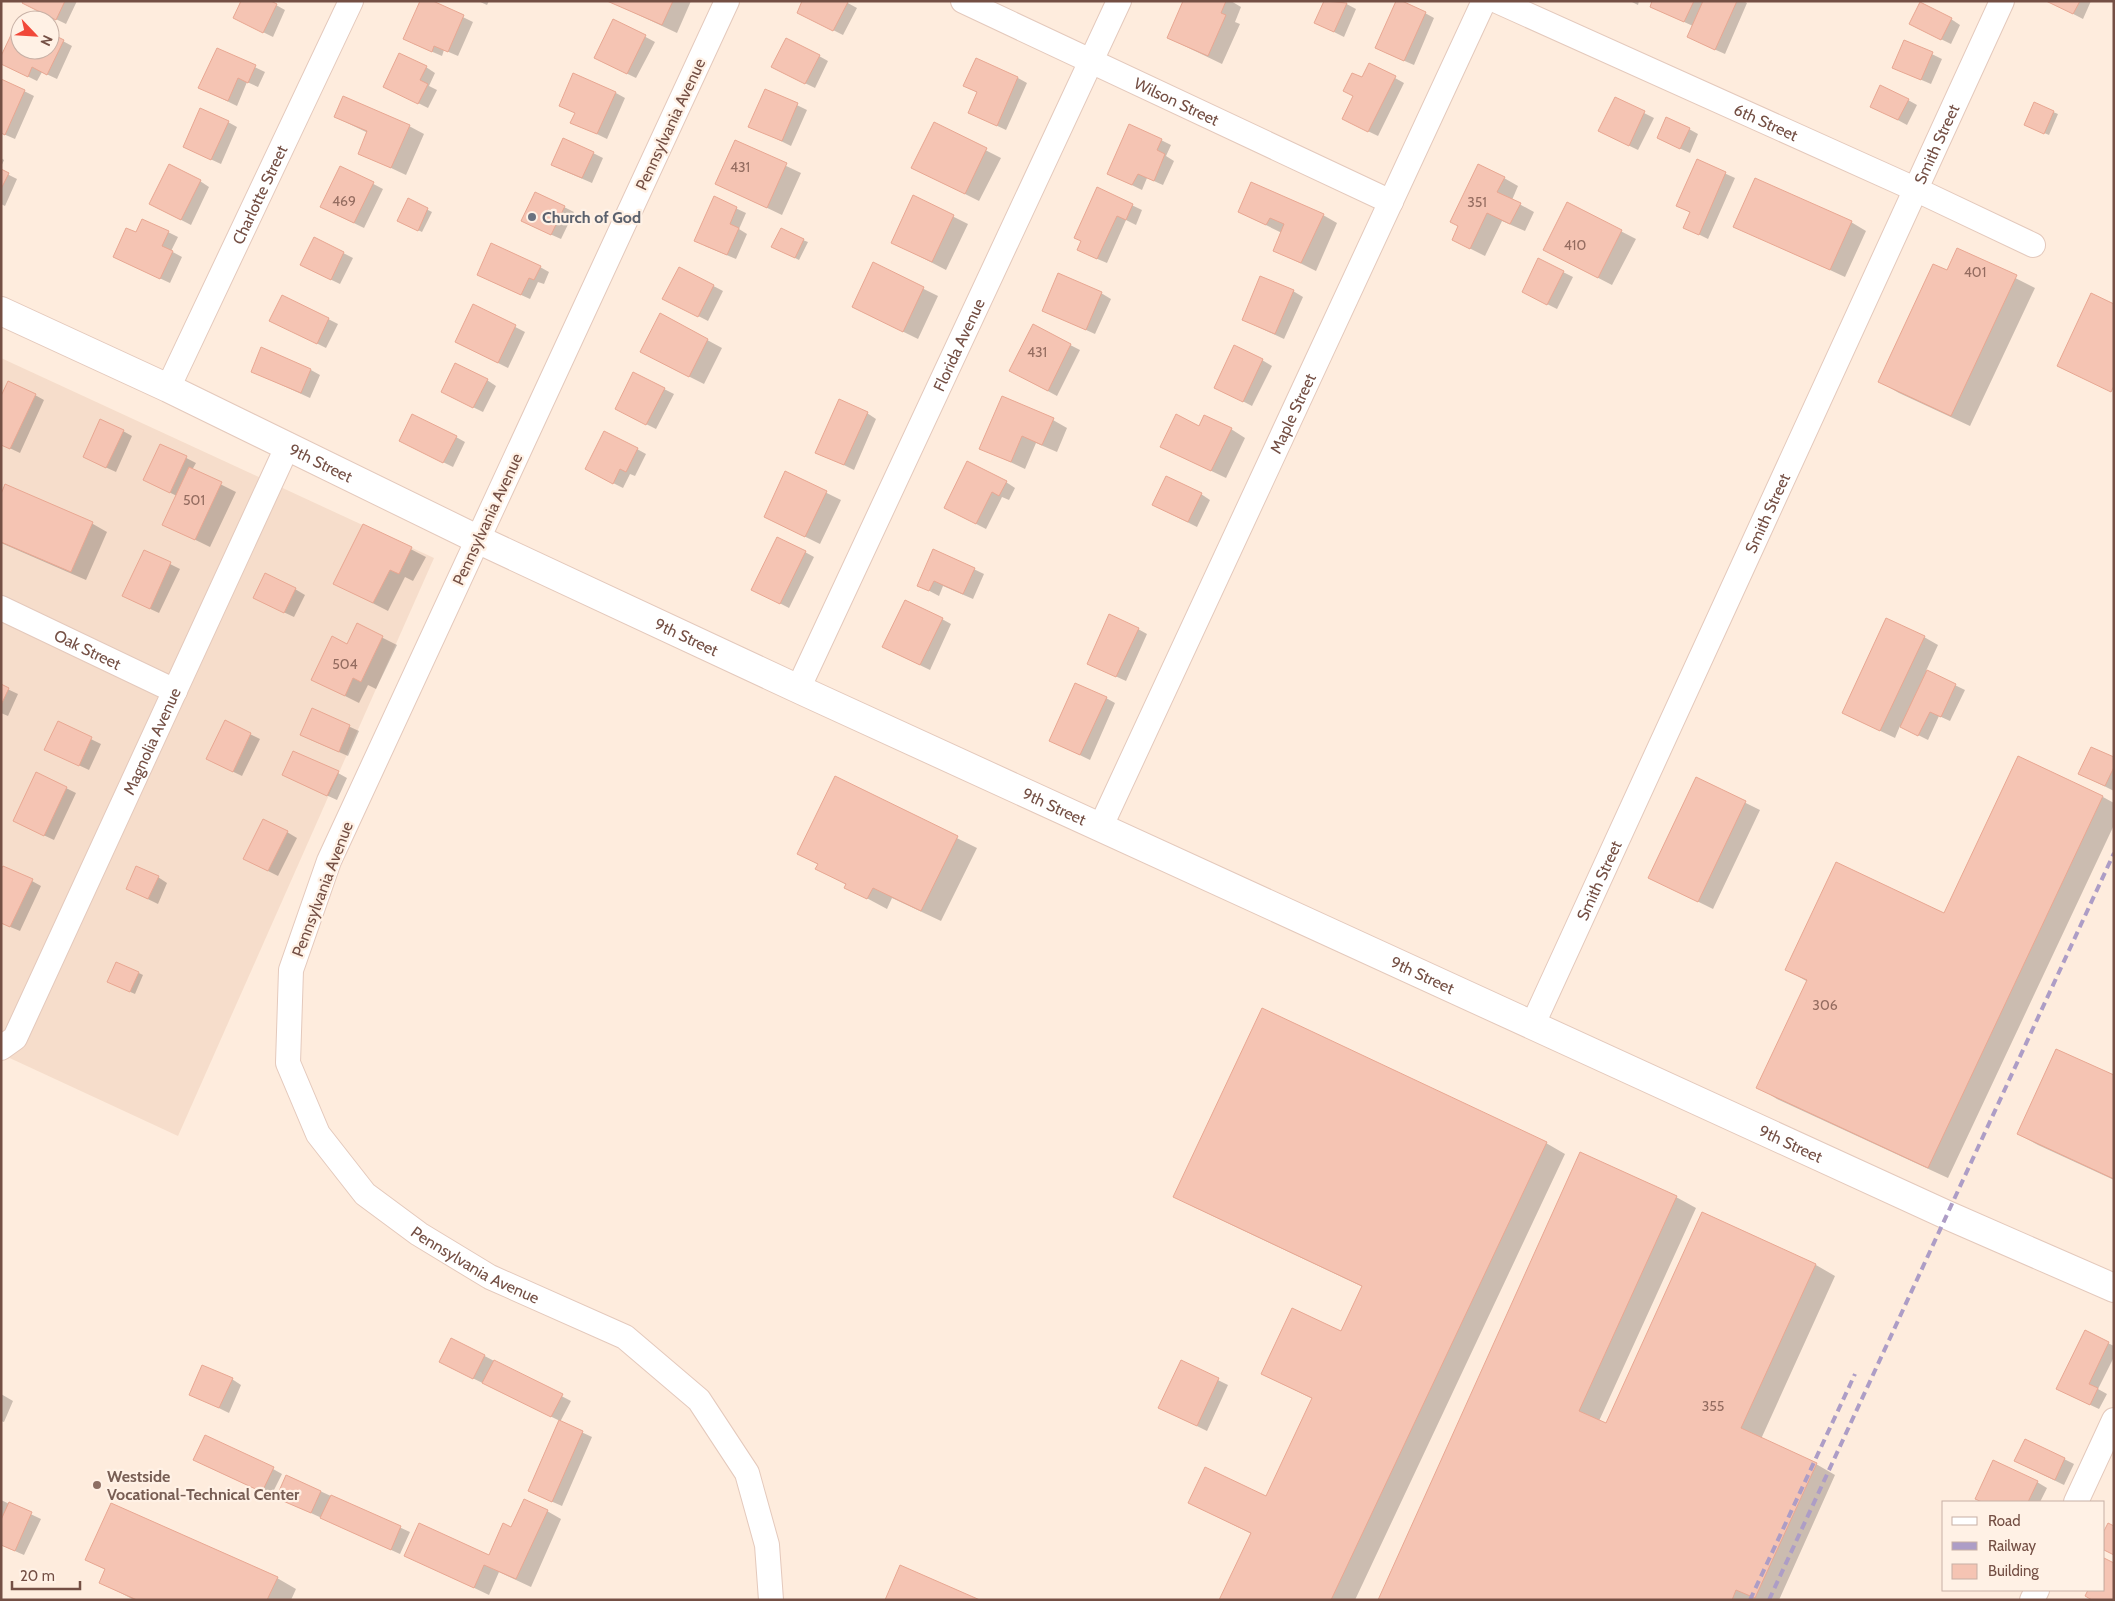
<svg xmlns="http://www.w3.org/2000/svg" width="2115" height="1601" font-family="Cabin,sans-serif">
<rect width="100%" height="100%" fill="#feecdd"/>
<!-- residential -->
<path fill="#f6ddcb" d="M1,358L434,558L178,1136L1,1054Z"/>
<!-- shadow -->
<path fill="#0003" d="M24,1H77L66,24L33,8Z
M430,1L473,22L458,56L444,50L442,56L414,44Z
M478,1H489L487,5Z
M609,1H691L677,33Z
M844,1L857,8L843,35L807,17Z
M1184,1H1231L1241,7L1235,22L1240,24L1222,64L1168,38Z
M1325,1H1341L1356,9L1344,37L1316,23Z
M1630,1H1639L1638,5Z
M1654,1H1744L1747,3L1725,54L1698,42L1693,26L1651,7Z
M2048,1H2091L2083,19Z
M276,5L285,10L273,37L244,23Z
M1425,13L1434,18L1414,65L1386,53Z
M1951,19L1960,25L1951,44L1920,29Z
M20,20V50H50V34L72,46L57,79L42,72L37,81L9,67Z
M614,20L655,42L636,78L605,63Z
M1905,41L1942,59L1931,84L1903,72Z
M217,49L265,72L258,87L247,82L237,106L200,88Z
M819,56L828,61L815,88L782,72Z
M426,67L435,73L429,86L437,90L428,108L394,91Z
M1018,78L1027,83L1006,130L970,113L978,93L965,86Z
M1395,78L1404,83L1378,136L1353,124Z
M766,90L807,110L791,146L750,126Z
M24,91L34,96L15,139L1,133Z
M616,93L625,98L607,139L572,122L576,113Z
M1616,99L1654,118L1638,150L1609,136Z
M1908,100L1917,105L1907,125L1881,111Z
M2035,104L2058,114L2049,135L2030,127Z
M335,117L409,126L424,134L406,175L359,153L368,133Z
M228,122L237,127L221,164L184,147Z
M934,124L1001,158L979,201L913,168Z
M1689,129L1698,134L1690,153L1668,143Z
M1161,140L1171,145L1166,156L1174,161L1163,185L1147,178L1142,190L1109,174Z
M736,142L801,173L782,215L716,184Z
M593,153L603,158L592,183L562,170Z
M1,158L4,160L1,167Z
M1698,161L1735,178L1708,239L1694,232L1691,213L1678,205Z
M341,167L383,189L364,228L331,212Z
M1,171L17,179L5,206L1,204Z
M1504,178L1518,186L1512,200L1534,212L1525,231L1502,221L1485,256L1453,240Z
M200,181L209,187L191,225L160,209Z
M1098,189L1142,210L1136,225L1126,220L1107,263L1088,255Z
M914,197L968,224L946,270L892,242Z
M714,198L746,213L739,229L747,234L736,259L705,246Z
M408,200L432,212L422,232L403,223Z
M1568,204L1636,239L1612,285L1544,250Z
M564,207L574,212L561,239L532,226Z
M1239,212L1323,215L1337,223L1316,271L1274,250L1282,233Z
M1851,222L1866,231L1845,277L1735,226Z
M168,232L178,237L171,251L182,257L170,283L114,257L136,234Z
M314,238L353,258L340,284L311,270Z
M803,240L808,242L799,260L777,249Z
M1958,249L2035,288L1970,426L1899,393L1880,382L1947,272Z
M873,264L938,296L918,339L853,307Z
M540,267L549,272L544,284L538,282L530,299L488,280Z
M679,268L723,291L708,321L673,303Z
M1563,272L1573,277L1557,309L1533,297Z
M1293,291L1303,297L1284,339L1243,320Z
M1101,293L1111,299L1095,334L1044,311Z
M283,296L338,324L326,348L280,325Z
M474,306L525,332L508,368L456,342Z
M661,315L722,348L704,384L656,360Z
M1033,326L1080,350L1057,396L1020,376Z
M1262,360L1272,366L1252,406L1223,391Z
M311,370L320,375L310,398L262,376Z
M487,380L496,386L483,412L452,397Z
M664,389L674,394L656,429L626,414Z
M35,395L44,400L20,453L1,444Z
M867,413L876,419L854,470L817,452Z
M1053,420L1067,428L1057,452L1036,443L1025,469L981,448Z
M1200,427L1231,429L1245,438L1226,478L1176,454Z
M123,431L132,436L116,472L94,462Z
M456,437L465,442L453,467L410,446Z
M161,445L196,463L192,470L236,492L210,547L163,524L177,496L154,485Z
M637,449L646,454L635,476L630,474L623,488L595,474Z
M786,473L841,500L820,544L765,517Z
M1006,482L1015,488L1009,500L1002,497L986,529L955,513Z
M6,486L93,524L107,532L86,580L1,543V497Z
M1201,494L1210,500L1197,527L1163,510Z
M364,525L426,557L413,581L405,577L388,611L349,591Z
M934,550L984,574L973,599L943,586L939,596L918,585Z
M144,551L180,569L159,613L133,601Z
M805,552L814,557L789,608L762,594Z
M295,589L305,595L294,617L264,603Z
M942,619L951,624L930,670L893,652Z
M357,625L397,645L376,689L368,685L359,703L313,680L348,645Z
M1138,629L1147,634L1126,681L1089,664Z
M1924,637L1938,645L1926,671L1965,690L1950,721L1939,716L1928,740L1900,726L1895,738L1843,713Z
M1,686L18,694L8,716L1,713Z
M1106,698L1115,703L1090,760L1051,741Z
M313,710L359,731L348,756L311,740Z
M225,722L260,739L242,776L217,764Z
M58,723L101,744L89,770L55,754Z
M2114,759V791L2080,774Z
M338,773L347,778L337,800L293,780Z
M835,778L977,848L941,921L892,898L887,909L846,887L847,885L817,869L819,865L798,853Z
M1697,779L1760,810L1713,909L1650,878Z
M66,788L76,793L54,840L24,826Z
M2103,797L2114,803V825L1948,1178L1777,1099L1758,1087L1808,982L1787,970L1945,914Z
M287,832L297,838L278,876L254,864Z
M158,877L167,883L158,904L127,889Z
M32,881L41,886L20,931L1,923Z
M139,973L143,975L135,994L112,984Z
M2114,1076V1180L2038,1145L2018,1134Z
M1546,1143L1565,1154L1355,1600H1221L1252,1534L1189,1503L1267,1497L1313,1399L1262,1374L1341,1333L1363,1287L1194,1207L1175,1196Z
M1581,1154L1676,1197L1696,1208L1599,1421L1607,1425L1702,1214L1816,1265L1835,1276L1761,1439L1816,1464L1835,1475L1779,1600H1379Z
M2085,1332L2114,1346V1357L2098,1389L2107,1394L2099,1409L2067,1394Z
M452,1339L571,1401L560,1422L592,1437L562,1506L539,1496L560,1421L450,1367Z
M1181,1362L1228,1385L1207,1431L1160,1408Z
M232,1379L241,1385L229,1413L190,1394Z
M1,1394L13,1401L4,1422L1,1421Z
M2026,1440L2074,1464L2064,1485L2025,1466Z
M204,1465L273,1469L282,1474L271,1496Z
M287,1476L410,1532L400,1554L287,1502Z
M2037,1482L2047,1488L2040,1502H1983L1977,1499Z
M1,1500L41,1519L24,1555L1,1545Z
M547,1511L561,1519L531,1587L499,1572L489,1595L405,1555L489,1557L511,1529Z
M87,1560L277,1578L296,1589L291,1600H134L100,1582L106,1570Z"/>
<!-- building -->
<path fill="#f5c4b3" stroke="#e8a792" d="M23,1H65L56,20L22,3Z
M241,1H271L277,4L263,33L233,18Z
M420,1H433L464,15L448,52L434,46L432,52L403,39Z
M607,1H673L662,25Z
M802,1H847L848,2L833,31L797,13Z
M1183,1H1226L1221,13L1226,15L1208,56L1167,38Z
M1324,1L1347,3L1334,32L1314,23Z
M1396,1H1402L1426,12L1404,61L1375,48Z
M1652,1H1694L1684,22L1650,7Z
M1703,1H1737L1715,50L1687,37Z
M2046,1H2080L2073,14Z
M1920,2L1952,18L1941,40L1909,24Z
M19,18L23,20H20V50H50V33L64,40L47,75L32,67L28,77L1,64V56Z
M613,19L646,35L627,74L594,58Z
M786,38L820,55L805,84L771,67Z
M1904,40L1933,52L1921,80L1892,68Z
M217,48L256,65L248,83L238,78L228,101L198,88Z
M399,53L427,66L420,80L428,84L418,104L383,87Z
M976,58L1018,77L997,126L968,113L977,92L963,86Z
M1369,63L1396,76L1368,132L1342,119L1353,96L1343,91L1352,73L1362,77Z
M573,73L616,92L597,134L570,123L575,113L559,106Z
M1,79L25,90L5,135L1,133Z
M1880,85L1909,99L1898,120L1870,107Z
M765,89L798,103L782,141L748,127Z
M343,96L410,125L391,168L358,154L367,131L334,117Z
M1615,97L1645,111L1629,146L1598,131Z
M2034,102L2054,111L2044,134L2024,125Z
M200,108L229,121L211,160L183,147Z
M1666,117L1690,128L1680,149L1657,138Z
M934,122L987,148L965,194L911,168Z
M1129,124L1162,139L1157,150L1165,154L1154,181L1138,174L1132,185L1107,174Z
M563,138L594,152L582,178L551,165Z
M735,140L787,163L767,208L715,184Z
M1697,159L1726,172L1699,235L1683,228L1690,212L1676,206Z
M169,164L201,180L181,220L149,204Z
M1478,164L1505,177L1497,192L1521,203L1510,224L1487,213L1470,249L1452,240L1458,226L1450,222Z
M340,166L374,182L354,223L320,207Z
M1,169L9,173L1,189Z
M1755,178L1852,221L1830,270L1733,227Z
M1251,182L1324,214L1301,263L1273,251L1284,224L1270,218L1266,225L1238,212Z
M1097,187L1133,204L1126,220L1117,216L1097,259L1077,250L1081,241L1074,238Z
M535,192L565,206L551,235L521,221Z
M913,195L954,215L932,262L891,243Z
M714,196L737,207L730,224L739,228L727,255L694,241Z
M408,198L428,208L418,231L397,221Z
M1567,202L1622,230L1598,278L1543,250Z
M142,219L169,231L162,246L173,251L160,279L113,257L126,228L136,232Z
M781,228L804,239L795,258L771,247Z
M314,237L344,252L331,280L300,265Z
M491,243L541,266L534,280L529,278L521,295L477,275Z
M1957,248L2017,275L1951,416L1878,382L1933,264L1947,270Z
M1538,258L1564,271L1547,305L1522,292Z
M873,262L924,287L903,332L852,307Z
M679,267L714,285L698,317L662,299Z
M1058,273L1102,292L1086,330L1042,311Z
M1260,276L1294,290L1275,334L1242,320Z
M2091,293L2114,304V386L2111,392L2057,366Z
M282,295L329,318L317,344L269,321Z
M473,304L516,325L498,363L455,342Z
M660,313L708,339L689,377L640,352Z
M1033,324L1071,344L1048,391L1009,371Z
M1234,345L1263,359L1243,402L1214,388Z
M261,347L311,369L301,393L251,372Z
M455,363L488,379L473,408L441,392Z
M633,372L665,388L646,425L615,409Z
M8,381L36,394L10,449L1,445V396Z
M1002,396L1054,418L1042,445L1022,436L1011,462L979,449Z
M839,399L868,412L844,465L815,453Z
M412,414L457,436L443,463L399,441Z
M1176,414L1199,426L1204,415L1232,428L1211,471L1160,447Z
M100,419L124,430L106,468L83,457Z
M604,431L638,448L626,472L620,469L613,484L585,469Z
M160,444L187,456L170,493L143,480Z
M967,461L1007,481L999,496L992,492L976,524L944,508Z
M189,467L222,482L195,540L162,525Z
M785,471L827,491L805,537L764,517Z
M1166,476L1202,493L1188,522L1152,505Z
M5,484L93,522L71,572L1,542V494Z
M363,524L412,547L399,574L390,570L373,603L333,584Z
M777,537L806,551L780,604L751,590Z
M933,549L975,568L963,594L934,581L929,591L917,586Z
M144,550L171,562L150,609L122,596Z
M265,573L296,588L284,613L253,598Z
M905,600L943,618L920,665L882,647Z
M1109,614L1139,628L1116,677L1087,664Z
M1886,618L1925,636L1880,731L1842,713Z
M357,623L383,636L361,682L353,678L345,696L311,680L332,636L347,644Z
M1927,670L1956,684L1941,717L1930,712L1918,736L1900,727Z
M1075,683L1107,697L1080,755L1049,741Z
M1,684L9,688L1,705Z
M312,708L350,725L339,752L300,735Z
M225,720L251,733L233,772L206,759Z
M58,721L92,737L79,766L44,750Z
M2091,747L2114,757V767L2105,786L2078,774Z
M293,751L339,771L327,796L282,775Z
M2018,756L2103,796L1928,1168L1756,1088L1807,980L1785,970L1836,862L1944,913Z
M36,772L67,787L44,836L13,821Z
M835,776L958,836L921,911L873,888L867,899L844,888L846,884L815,869L818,864L797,854Z
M1696,777L1746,801L1698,902L1648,878Z
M263,819L288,831L268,871L243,859Z
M3,866L33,879L10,927L1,923V869Z
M136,866L159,876L148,899L126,889Z
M116,962L139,972L130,992L107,982Z
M1262,1008L1547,1142L1331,1600H1219L1251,1533L1188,1503L1205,1467L1266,1496L1312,1398L1261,1374L1292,1308L1341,1331L1362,1286L1173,1197Z
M2056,1049L2114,1075V1179L2017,1134Z
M1580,1152L1677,1196L1579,1411L1606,1423L1702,1212L1816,1264L1741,1428L1817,1463L1755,1598L1736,1590L1732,1600H1378Z
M2085,1330L2109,1342L2089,1384L2098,1388L2090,1405L2056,1389Z
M451,1338L485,1355L473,1379L439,1362Z
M494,1360L563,1394L551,1417L482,1383Z
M1181,1360L1219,1378L1197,1426L1158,1408Z
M202,1365L233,1378L219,1408L189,1395Z
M559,1420L583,1431L552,1502L528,1491Z
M205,1435L274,1467L262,1492L193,1460Z
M2025,1439L2065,1458L2055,1480L2014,1461Z
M1993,1460L2038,1481L2028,1502H1982L1975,1499Z
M286,1475L321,1491L311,1513L276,1498Z
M331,1495L401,1526L391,1550L320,1518Z
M524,1499L548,1510L516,1579L484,1565L474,1588L404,1556L419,1523L489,1555L503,1523L511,1527Z
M9,1502L32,1512L15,1551L1,1545V1520Z
M111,1503L278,1577L267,1600H137L99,1583L105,1569L85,1560Z
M2108,1523L2114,1526V1555L2104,1550V1531Z
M2104,1558L2114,1563V1600H2092L2085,1596L2088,1590H2104Z
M900,1565L980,1600H885Z"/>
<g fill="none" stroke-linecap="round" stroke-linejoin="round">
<!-- minor casing -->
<g stroke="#e4c9bc" stroke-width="26">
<g id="minor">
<path id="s1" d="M727,1L329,861L291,970L288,1063L318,1134L365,1194L419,1234L490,1277L625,1337L699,1400L747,1473L767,1545L771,1600"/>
<path id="s2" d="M963,1L1391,202"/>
<path id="s3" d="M1497,1L1917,190L2033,245"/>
<path id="s4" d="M168,388L351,1"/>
<path id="s5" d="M1,608L175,691"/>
<path id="s6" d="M798,689L1119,1"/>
<path id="s7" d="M1101,826L1484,1"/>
<path id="s8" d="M1533,1024L2002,1"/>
<path id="s9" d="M1,1048L15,1038L288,445"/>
<path d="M2076,1502L2114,1420"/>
<path d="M2032,1600L2037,1590"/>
</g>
</g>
<!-- tertiary casing -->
<g stroke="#e4c9bc" stroke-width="30">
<g id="tertiary">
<path id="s10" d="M1,311L168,388L477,539L805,692L1947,1215L2114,1288"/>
</g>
</g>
<!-- minor -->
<use href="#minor" stroke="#fff" stroke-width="24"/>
<!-- tertiary -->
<use href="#tertiary" stroke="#fff" stroke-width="28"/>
<!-- rail -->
<path stroke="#ad9dc6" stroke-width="4" stroke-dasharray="8 5" stroke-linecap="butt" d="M1750,1600L1855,1374
M1769,1600L2114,853"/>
</g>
<!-- markers -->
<circle fill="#6b7280" stroke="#fff1e5" stroke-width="2" cx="532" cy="217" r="5"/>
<circle fill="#8d6e63" stroke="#fff1e5" stroke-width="2" cx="97" cy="1485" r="5"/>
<g text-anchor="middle" stroke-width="4.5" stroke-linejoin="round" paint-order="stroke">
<!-- number labels -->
<g font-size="14" fill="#946c60">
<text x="740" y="172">431</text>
<text x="344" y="206">469</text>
<text x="1477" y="207">351</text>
<text x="1575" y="250">410</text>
<text x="1975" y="277">401</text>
<text x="1037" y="357">431</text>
<text x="194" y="505">501</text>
<text x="345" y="669">504</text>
<text x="1825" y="1010">306</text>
<text x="1713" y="1411">355</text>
</g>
<!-- street labels -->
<g font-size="16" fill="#744f44" stroke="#fff1e5">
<text dy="6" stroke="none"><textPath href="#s2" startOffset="236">Wilson Street</textPath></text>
<text dy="6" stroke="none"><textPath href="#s3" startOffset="295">6th Street</textPath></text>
<text transform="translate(670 124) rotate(-65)" y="6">Pennsylvania Avenue</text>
<text dy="6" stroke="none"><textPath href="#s8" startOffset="968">Smith Street</textPath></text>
<text dy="6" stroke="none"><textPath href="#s4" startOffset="214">Charlotte Street</textPath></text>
<text dy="6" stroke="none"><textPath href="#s6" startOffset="380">Florida Avenue</textPath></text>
<text dy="6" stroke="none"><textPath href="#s7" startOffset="455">Maple Street</textPath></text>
<text dy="6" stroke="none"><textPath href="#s10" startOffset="354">9th Street</textPath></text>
<text dy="6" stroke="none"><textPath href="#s8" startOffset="562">Smith Street</textPath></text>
<text transform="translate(487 519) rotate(-65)" y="6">Pennsylvania Avenue</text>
<text dy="6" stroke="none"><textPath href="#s10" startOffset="759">9th Street</textPath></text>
<text dy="6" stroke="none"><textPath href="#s5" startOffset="96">Oak Street</textPath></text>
<text dy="6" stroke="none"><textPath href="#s9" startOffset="344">Magnolia Avenue</textPath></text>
<text dy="6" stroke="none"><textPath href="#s10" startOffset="1164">9th Street</textPath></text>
<text dy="6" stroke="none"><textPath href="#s8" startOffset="158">Smith Street</textPath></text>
<text transform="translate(322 889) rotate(-69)" y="6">Pennsylvania Avenue</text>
<text dy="6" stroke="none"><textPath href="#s10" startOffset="1569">9th Street</textPath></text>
<text dy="6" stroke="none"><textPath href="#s10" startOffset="1974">9th Street</textPath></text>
<text dy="6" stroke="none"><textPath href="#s1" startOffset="1441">Pennsylvania Avenue</textPath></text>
</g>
<!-- worship labels -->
<g font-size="16" font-weight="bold" fill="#5b616d" stroke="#fff1e5" text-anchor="start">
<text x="542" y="223">Church of God</text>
</g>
<!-- education labels -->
<g font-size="16" font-weight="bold" fill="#785e54" stroke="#fff1e5" text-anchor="start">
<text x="107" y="1482">Westside<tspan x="107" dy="18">Vocational-Technical Center</tspan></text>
</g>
</g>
<!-- border -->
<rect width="2115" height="1601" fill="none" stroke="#744f44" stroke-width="5"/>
<!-- legend -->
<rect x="1942" y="1501" width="162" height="90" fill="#fff1e5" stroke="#c7b0a5"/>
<rect x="1952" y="1517" width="25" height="8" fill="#ffffff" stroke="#c7b0a5"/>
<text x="1988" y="1526" font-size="15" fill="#744f44">Road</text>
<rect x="1952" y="1542" width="25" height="8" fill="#ad9dc6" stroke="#c7b0a5"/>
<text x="1988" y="1551" font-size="15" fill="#744f44">Railway</text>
<rect x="1952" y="1564" width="25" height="15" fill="#f5c4b3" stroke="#c7b0a5"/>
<text x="1988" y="1576" font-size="15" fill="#744f44">Building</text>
<!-- north arrow -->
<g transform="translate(35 35) rotate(115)"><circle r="24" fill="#fff1e5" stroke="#c7b0a5"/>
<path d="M0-4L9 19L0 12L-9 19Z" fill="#f14839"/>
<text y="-8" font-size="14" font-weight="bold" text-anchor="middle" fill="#744f44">N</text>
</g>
<!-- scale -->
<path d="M12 1581v8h68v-8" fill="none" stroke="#744f44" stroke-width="2.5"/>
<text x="20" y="1581" font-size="15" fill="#744f44" stroke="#fff1e5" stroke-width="4" paint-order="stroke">20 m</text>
</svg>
